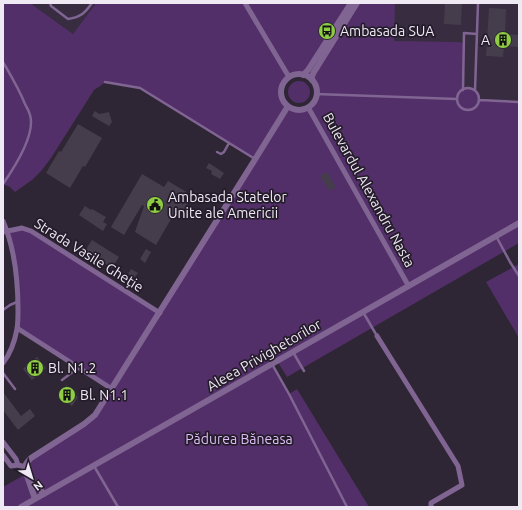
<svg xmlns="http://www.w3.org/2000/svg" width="522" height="510" font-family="Ubuntu,sans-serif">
<rect width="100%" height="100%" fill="#2e2634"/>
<!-- built -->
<path fill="#372c40" d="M30,3H96L73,34Z
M245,3H519V102L316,94V89L314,83L307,76L299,74L294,75L289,77Z"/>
<!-- green -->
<path fill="#532f69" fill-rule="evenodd" d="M3,3H30L73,34L96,3H395L394,41L457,42L463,43V89C472,86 479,91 480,100L519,102V243L287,377L277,361L272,364L289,394L297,389L369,507H3V487L26,474V464L84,424L112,389L17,328L16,279L7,231L3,232V221L7,231L22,228L160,313L255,160L140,88L106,82L94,90L51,158L42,170L32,180L15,192L10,187L3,184ZM299,74C326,78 318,115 294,109C289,107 284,104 282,99C277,86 287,76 299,74Z
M288 92a11 11 0 1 1 22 0a11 11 0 1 1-22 0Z
M519,264V338L486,282Z"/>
<!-- building -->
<path fill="#463d4c" d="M445,3H462L461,25L444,24Z
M489,8L506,9L505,34L519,35V47L504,46L503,57L486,56Z
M95,111L99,114L109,112L112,122L109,126L92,116Z
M78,124L102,138L85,167L83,166L70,188L46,173L59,151L61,152Z
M209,163L224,173L220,179L211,174L212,171L206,168Z
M327,172L336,187L329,191L320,176Z
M142,174L164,187L168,181L188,193L186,195L191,198L180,216L175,212L156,245L135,232L144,206L142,205L124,235L111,227Z
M85,206L91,210L92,209L106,217L103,222L107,224L103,231L79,215Z
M92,240L119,257L112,268L85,251Z
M146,249L151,252L145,263L140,259Z
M131,269L138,273L134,278L128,274Z
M37,357L46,368L32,380L23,369Z
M66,385L73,389L71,393L78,397L72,406L58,397Z
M3,392L21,416L30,409L35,416L18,430L3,410Z"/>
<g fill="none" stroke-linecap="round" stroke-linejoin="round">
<!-- service -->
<path stroke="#806593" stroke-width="2.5" d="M50,3L51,6L68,19C81,17 85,13 92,3
M3,62C11,76 19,89 25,104C27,108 29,111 30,115C36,134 14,168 3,184
M105,82L140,88L255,159
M457 99a11 11 0 1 1 22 0a11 11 0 1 1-22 0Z
M463,90L464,33L477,34
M475,90L478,3
M316,94L457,99
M480,100L519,102
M217,152L221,154L224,152L229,143
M496,236L510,262L519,276
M3,310L10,305L17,302
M363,312L377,336
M293,352L304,371
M272,364L289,394L347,507
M3,373L15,389
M62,380L78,368
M94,466L118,507"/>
<!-- minor -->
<path stroke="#806593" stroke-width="5" d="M245,3L289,77
M308,107L408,285
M3,221C15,249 18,280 18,310C18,316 18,323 17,329C15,340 10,354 3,363
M3,232L22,228L31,231L160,313
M17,328L112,389
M377,336L458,466L462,485L431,503V507
M3,442L16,459L18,465
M3,455L11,466L18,465L25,467"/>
<!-- tertiary -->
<path stroke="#806593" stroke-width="6" d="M281 92a18 18 0 1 1 36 0a18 18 0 1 1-36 0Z
M303,75L308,70L351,3
M312,80V76L314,72L357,3
M29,477L44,494
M35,499C33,492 25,473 25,466C26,463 28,461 31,458L84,424L95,415L259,153L288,106
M21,507L519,223"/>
</g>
<!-- icons -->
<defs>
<g id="bus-disc" transform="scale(0.9)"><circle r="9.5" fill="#8ecd43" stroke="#241c2a"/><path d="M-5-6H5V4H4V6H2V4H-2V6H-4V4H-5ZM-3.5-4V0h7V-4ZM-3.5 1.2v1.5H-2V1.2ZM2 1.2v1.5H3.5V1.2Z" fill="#111"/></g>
<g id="building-disc" transform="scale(0.9)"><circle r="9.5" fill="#8ecd43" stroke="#241c2a"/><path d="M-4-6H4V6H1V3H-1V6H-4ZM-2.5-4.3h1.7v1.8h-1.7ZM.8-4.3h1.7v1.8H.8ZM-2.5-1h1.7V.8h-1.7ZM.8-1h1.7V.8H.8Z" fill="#111"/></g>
<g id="civic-disc" transform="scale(0.9)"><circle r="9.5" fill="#8ecd43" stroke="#241c2a"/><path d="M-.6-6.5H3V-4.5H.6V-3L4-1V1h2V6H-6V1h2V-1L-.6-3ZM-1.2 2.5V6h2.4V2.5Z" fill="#111"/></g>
</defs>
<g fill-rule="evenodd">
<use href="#bus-disc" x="327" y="31"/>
<use href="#building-disc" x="503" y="40"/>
<use href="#civic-disc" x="155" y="205"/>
<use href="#building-disc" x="35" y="368"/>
<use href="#building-disc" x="67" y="395"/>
</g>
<g text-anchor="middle" stroke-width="3.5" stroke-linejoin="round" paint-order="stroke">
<!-- poi labels -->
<g font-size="14" fill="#efe9f3" stroke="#241c2a" text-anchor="start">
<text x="340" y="36">Ambasada SUA</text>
<text x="490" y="45" text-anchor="end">A</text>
<text x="168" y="202">Ambasada Statelor<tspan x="168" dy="16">Unite ale Americii</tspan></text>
<text x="48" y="373">Bl. N1.2</text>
<text x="80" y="400">Bl. N1.1</text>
</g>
<!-- street labels -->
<g font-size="14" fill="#efe9f3" stroke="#241c2a">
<text transform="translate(369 190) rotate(61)" y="5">Bulevardul Alexandru Nasta</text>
<text transform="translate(89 255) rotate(32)" y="5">Strada Vasile Gheție</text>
<text transform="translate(264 355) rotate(-30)" y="5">Aleea Privighetorilor</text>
</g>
<!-- park labels -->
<g font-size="14" fill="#debef6" stroke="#241c2a">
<text x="239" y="444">Pădurea Băneasa</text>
</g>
</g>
<!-- border -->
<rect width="522" height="510" fill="none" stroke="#efe9f3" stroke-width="8"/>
<!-- north arrow -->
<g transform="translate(32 478) rotate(142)" stroke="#241c2a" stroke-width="3" paint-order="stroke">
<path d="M0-3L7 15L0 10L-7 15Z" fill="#efe9f3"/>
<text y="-6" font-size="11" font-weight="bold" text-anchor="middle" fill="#efe9f3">N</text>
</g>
</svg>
